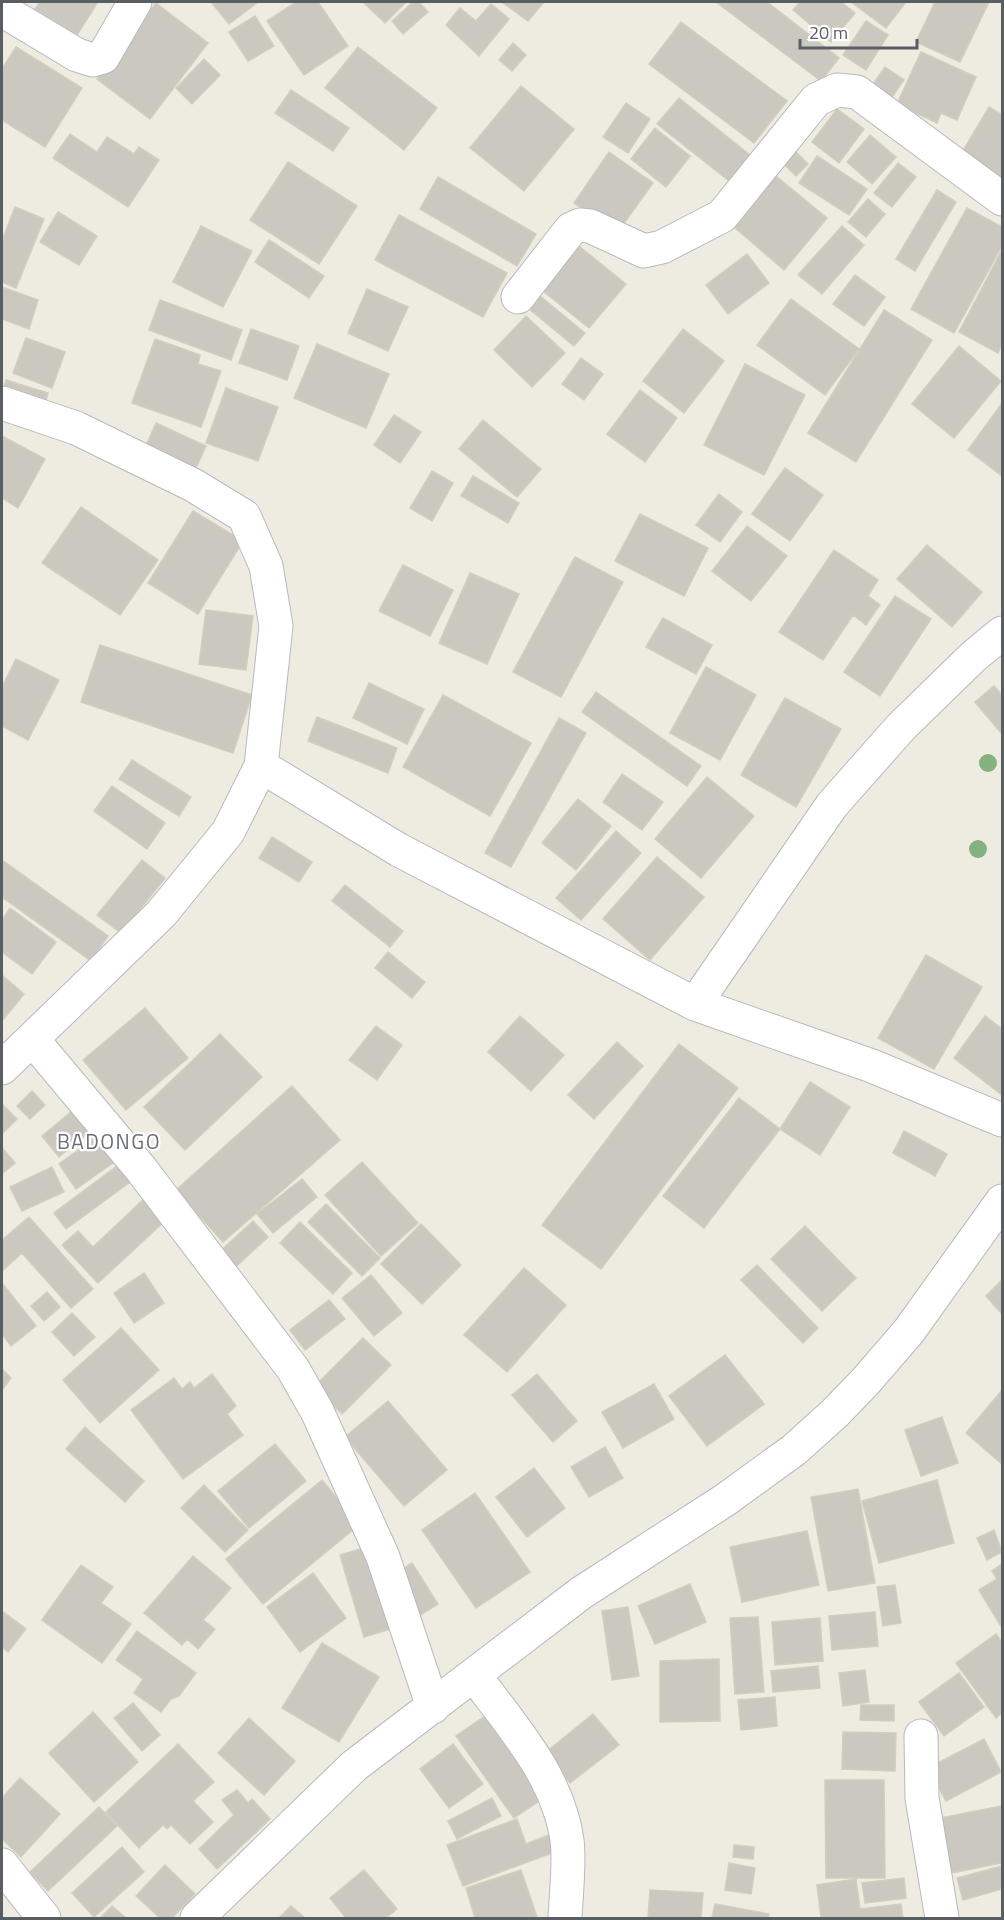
<svg xmlns="http://www.w3.org/2000/svg" width="1004" height="1920" font-family="'Titillium Web',sans-serif">
<rect width="100%" height="100%" fill="#eeebe1"/>
<!-- building -->
<path fill="#cbc8c0" stroke="#d3cdbe" stroke-width="1.5" d="M40,2H98L77,35L35,9Z
M211,2H258L229,24Z
M296,2H318L348,46L304,75L267,21Z
M363,2H406L385,23Z
M413,2H419L428,12L403,34L392,21Z
M502,2H544L528,21Z
M716,2H767L839,58L821,81Z
M800,2H841L855,13L831,42L793,10Z
M851,2H906L886,28Z
M935,2H989L960,62L916,42Z
M156,3L208,43L150,119L97,79Z
M491,4L509,19L479,56L446,25L460,8L476,21Z
M255,16L274,46L248,61L229,32Z
M866,21L888,35L866,70L843,55Z
M681,22L787,101L754,143L649,64Z
M513,43L526,55L512,71L499,60Z
M16,47L82,88L45,147L2,120V69Z
M358,47L437,108L404,150L325,88Z
M921,52L976,77L957,120L941,113L937,123L897,104Z
M204,59L220,75L192,104L176,88Z
M885,67L904,80L890,100L871,87Z
M521,86L574,129L524,191L470,148Z
M291,90L349,128L333,151L275,113Z
M679,98L750,155L729,181L657,124Z
M626,103L650,119L628,153L603,137Z
M989,107L1002,115V179L961,154Z
M837,109L864,129L839,163L812,142Z
M655,128L690,156L666,187L631,159Z
M70,134L97,152L107,137L134,154L139,147L159,160L128,207L53,158Z
M870,135L896,157L872,184L847,162Z
M794,150L808,164L796,176L781,161Z
M609,152L653,183L617,233L574,203Z
M817,156L867,189L849,215L799,183Z
M288,162L357,206L319,264L250,220Z
M898,163L916,177L892,207L874,193Z
M776,176L827,218L784,270L734,227Z
M438,177L536,234L517,266L420,209Z
M937,190L956,202L915,271L896,259Z
M868,199L885,214L866,237L848,222Z
M15,207L44,219L16,288L2,282V241Z
M967,208L1002,227V246L954,333L911,309Z
M58,212L97,236L79,265L40,242Z
M399,215L507,273L483,317L375,260Z
M201,226L252,251L223,307L173,282Z
M842,226L864,245L822,294L798,275Z
M269,240L324,276L309,298L255,262Z
M575,243L626,284L589,328L538,287Z
M1002,250V343L998,353L959,332Z
M747,254L769,283L728,314L706,285Z
M855,275L885,297L864,326L833,304Z
M2,287L38,300L29,329L2,319Z
M367,289L408,307L388,351L348,333Z
M534,291L585,333L574,346L523,304Z
M791,299L859,349L825,395L757,345Z
M160,300L242,330L231,360L149,330Z
M884,310L932,340L856,462L808,433Z
M526,316L565,353L532,387L494,350Z
M251,329L299,346L287,380L239,363Z
M683,329L724,361L684,413L643,381Z
M26,338L65,352L52,388L13,373Z
M155,339L200,355L198,364L221,371L201,427L132,403Z
M317,344L389,374L366,428L294,398Z
M959,346L1001,381L954,438L912,404Z
M581,358L603,374L584,400L562,384Z
M745,364L805,395L764,475L704,445Z
M6,380L48,393L45,404L3,391Z
M226,388L278,407L258,461L206,443Z
M640,390L677,418L645,462L607,434Z
M1002,403V476L968,450Z
M394,415L421,432L400,463L374,445Z
M483,420L541,469L517,497L459,449Z
M156,423L206,446L194,472L144,450Z
M2,436L45,459L18,508L2,498Z
M785,468L823,495L790,541L752,514Z
M432,471L453,483L432,521L410,508Z
M473,476L519,503L508,523L461,496Z
M719,494L742,512L720,542L696,525Z
M81,507L158,560L120,615L42,563Z
M193,511L243,541L198,614L148,583Z
M640,514L708,548L684,596L615,561Z
M747,526L787,556L751,601L712,571Z
M927,545L982,592L952,627L897,579Z
M834,550L878,580L868,596L880,605L866,625L853,615L823,660L779,632Z
M575,557L623,582L561,697L513,672Z
M403,565L453,590L430,636L379,611Z
M470,573L519,594L487,664L439,643Z
M895,596L931,619L880,696L844,672Z
M206,610L253,616L246,670L199,664Z
M663,618L712,645L696,674L646,647Z
M100,645L252,695L233,753L81,702Z
M16,659L59,680L28,740L2,726V687Z
M706,667L756,695L720,760L670,733Z
M369,683L424,709L407,744L353,718Z
M994,686L1002,695V734L975,702Z
M596,692L701,766L687,786L582,712Z
M443,695L531,743L490,816L403,767Z
M785,698L841,729L796,807L741,775Z
M317,717L397,748L388,773L308,741Z
M559,718L586,733L511,867L485,853Z
M132,760L191,797L179,816L119,779Z
M622,774L663,802L642,830L603,802Z
M707,777L754,816L701,878L655,839Z
M112,786L165,823L147,849L94,811Z
M578,799L611,826L576,870L542,843Z
M616,831L641,853L581,920L556,898Z
M272,837L312,862L299,882L259,858Z
M657,857L704,897L650,960L603,919Z
M2,860L108,936L91,961L2,897Z
M142,860L165,878L121,933L97,915Z
M345,885L403,931L390,947L332,901Z
M10,908L56,942L32,974L2,952V920Z
M388,952L425,982L412,998L375,968Z
M926,955L982,987L934,1069L878,1038Z
M2,975L24,994L2,1021Z
M145,1008L188,1058L126,1110L83,1060Z
M520,1016L564,1055L531,1091L488,1052Z
M985,1016L1002,1029V1095L954,1058Z
M376,1026L402,1045L377,1080L349,1060Z
M220,1034L262,1077L185,1150L144,1107Z
M617,1042L643,1066L594,1119L568,1095Z
M679,1044L738,1088L601,1269L542,1225Z
M810,1082L850,1107L820,1155L780,1129Z
M292,1086L340,1140L223,1242L176,1190Z
M32,1091L45,1105L30,1119L17,1106Z
M739,1098L780,1129L704,1228L663,1196Z
M2,1104L17,1119L2,1134Z
M72,1111L89,1132L59,1157L42,1136Z
M904,1131L947,1154L935,1176L893,1153Z
M99,1135L117,1160L76,1189L59,1164Z
M2,1148L15,1163L2,1174Z
M362,1162L418,1223L381,1256L325,1195Z
M121,1163L134,1179L66,1229L54,1213Z
M52,1167L64,1192L22,1211L10,1187Z
M302,1179L317,1197L273,1233L257,1214Z
M148,1195L169,1217L98,1283L62,1245L78,1231L93,1247Z
M326,1204L380,1258L362,1276L308,1222Z
M29,1217L93,1289L71,1308L22,1253L2,1271V1240Z
M253,1221L268,1237L229,1273L214,1257Z
M300,1222L352,1273L333,1294L280,1243Z
M421,1224L461,1265L422,1304L381,1264Z
M805,1226L856,1278L822,1311L771,1259Z
M757,1265L818,1328L803,1343L741,1280Z
M524,1268L566,1305L507,1372L464,1335Z
M144,1273L164,1303L134,1323L114,1293Z
M371,1275L402,1313L374,1336L342,1298Z
M1002,1280V1314L986,1296Z
M2,1283L36,1326L11,1346L2,1334Z
M47,1292L60,1307L44,1321L31,1306Z
M329,1300L345,1319L305,1350L290,1330Z
M72,1313L95,1337L74,1356L52,1332Z
M121,1328L159,1370L100,1423L63,1380Z
M363,1338L391,1365L342,1414L314,1387Z
M725,1355L764,1404L707,1446L669,1396Z
M2,1369L11,1378L2,1390Z
M212,1374L236,1406L227,1414L243,1435L183,1479L131,1410L174,1378L182,1389L190,1382L194,1388Z
M537,1374L577,1421L553,1442L512,1395Z
M654,1384L674,1419L623,1448L602,1412Z
M1002,1390V1464L966,1433Z
M388,1401L447,1470L404,1506L345,1437Z
M942,1417L958,1463L921,1476L905,1430Z
M85,1427L144,1481L125,1502L66,1449Z
M275,1444L306,1481L249,1528L218,1491Z
M605,1447L623,1478L589,1497L571,1467Z
M534,1468L565,1508L527,1537L496,1497Z
M322,1480L359,1525L263,1604L226,1559Z
M937,1480L954,1543L879,1563L862,1501Z
M204,1485L248,1530L225,1552L181,1508Z
M858,1489L875,1583L828,1591L811,1497Z
M475,1493L530,1572L476,1608L422,1530Z
M994,1530L1002,1552L987,1560L977,1538Z
M807,1531L819,1585L742,1602L730,1547Z
M367,1547L391,1629L364,1637L340,1555Z
M193,1556L231,1588L203,1620L215,1629L198,1649L187,1639L182,1645L144,1613Z
M412,1563L438,1604L419,1616L393,1575Z
M1002,1564V1628L979,1590L997,1579L992,1571Z
M81,1565L113,1587L101,1603L131,1624L102,1663L42,1620Z
M313,1573L346,1618L300,1652L267,1607Z
M690,1584L706,1622L655,1644L638,1606Z
M895,1585L901,1623L883,1626L877,1587Z
M628,1607L639,1676L612,1680L602,1611Z
M2,1611L26,1629L8,1652L2,1647Z
M875,1612L878,1646L832,1650L829,1616Z
M758,1617L764,1692L735,1694L730,1618Z
M820,1618L823,1661L775,1665L772,1622Z
M137,1631L196,1673L179,1696L171,1699L161,1712L134,1693L143,1679L116,1660Z
M996,1634L1002,1642V1713L996,1718L956,1663Z
M322,1643L379,1677L339,1742L282,1708Z
M719,1659L720,1721L660,1722V1661Z
M818,1666L820,1688L773,1692L771,1671Z
M865,1670L869,1702L843,1706L839,1673Z
M959,1673L984,1707L944,1736L919,1702Z
M775,1697L777,1726L741,1730L738,1700Z
M133,1703L160,1735L142,1751L114,1718Z
M861,1705H894V1721L860,1720Z
M93,1712L138,1762L94,1802L49,1753Z
M593,1714L619,1745L570,1783L546,1752Z
M485,1716L542,1799L514,1818L456,1736Z
M249,1718L295,1761L264,1795L218,1753Z
M843,1732L896,1733L895,1771L842,1769Z
M984,1739L1001,1772L946,1801L928,1768Z
M178,1744L214,1782L193,1801L213,1822L190,1844L171,1825L167,1829L163,1825L139,1848L106,1812Z
M453,1744L483,1784L449,1808L420,1769Z
M20,1778L60,1814L21,1857L2,1839V1798Z
M825,1780H884L885,1878H826Z
M237,1790L248,1803L252,1799L270,1819L217,1869L199,1849L234,1815L222,1800Z
M492,1798L501,1816L457,1839L448,1821Z
M1002,1806V1863L951,1873L940,1818Z
M99,1807L117,1826L48,1891L30,1872Z
M517,1819L526,1844L554,1833L560,1850L463,1886L447,1845Z
M734,1845L754,1847L753,1859L733,1857Z
M122,1847L144,1872L94,1917L72,1893Z
M729,1863L755,1868L751,1894L725,1890Z
M165,1865L195,1894L172,1918H160L136,1896Z
M1002,1866V1889L963,1900L957,1878Z
M364,1870L397,1909L386,1918H346L330,1898Z
M521,1870L537,1917L475,1918L466,1888Z
M904,1878L906,1898L865,1903L862,1883Z
M856,1879L860,1909L901,1904L903,1918H821L817,1885Z
M650,1890L703,1893L701,1918H648Z
M715,1904L769,1914L768,1918H712Z
M112,1906L126,1918H100Z
M291,1906L305,1918H279Z"/>
<g fill="none" stroke-linecap="round" stroke-linejoin="round">
<!-- minor casing -->
<g stroke="#b6b9bf" stroke-width="35">
<path id="minor" d="M2,10L77,55L93,60L103,57L135,2
M518,297L571,229L580,225L590,226L644,251L662,247L722,216L816,100L837,90L857,92L1002,199
M2,403L76,428L193,485L244,516L266,566L276,626L261,766
M695,1004L832,805L901,727L974,656L1002,633
M33,1040L141,1169L293,1369L317,1411L383,1557L433,1707
M2,1068L161,914L228,832L261,766L399,850L695,1004L872,1066L1002,1120
M474,1675C511,1725 558,1776 567,1840C570,1863 566,1894 565,1918
M921,1736L922,1798L942,1918
M2,1865L44,1918
M197,1918L354,1766L581,1593L725,1500L794,1450L835,1413L865,1382L909,1331L1002,1201"/>
</g>
<!-- minor -->
<use href="#minor" stroke="#fff" stroke-width="33"/>
</g>
<!-- trees -->
<g fill="#83b180">
<circle cx="988" cy="763" r="9"/>
<circle cx="978" cy="849" r="9"/>
</g>
<g text-anchor="middle" stroke-width="4.5" stroke-linejoin="round" paint-order="stroke">
<!-- quarter labels -->
<g font-size="21" letter-spacing="1.5" fill="#6a7076" stroke="#fff">
<text x="109" y="1149">BADONGO</text>
</g>
</g>
<!-- border -->
<rect width="1004" height="1920" fill="none" stroke="#595e63" stroke-width="6"/>
<!-- scale -->
<path d="M800 39v9h117v-9" fill="none" stroke="#595e63" stroke-width="3"/>
<text x="809" y="39" font-size="18" fill="#595e63" stroke="#ffffff" stroke-width="4.5" paint-order="stroke">20 m</text>
</svg>
